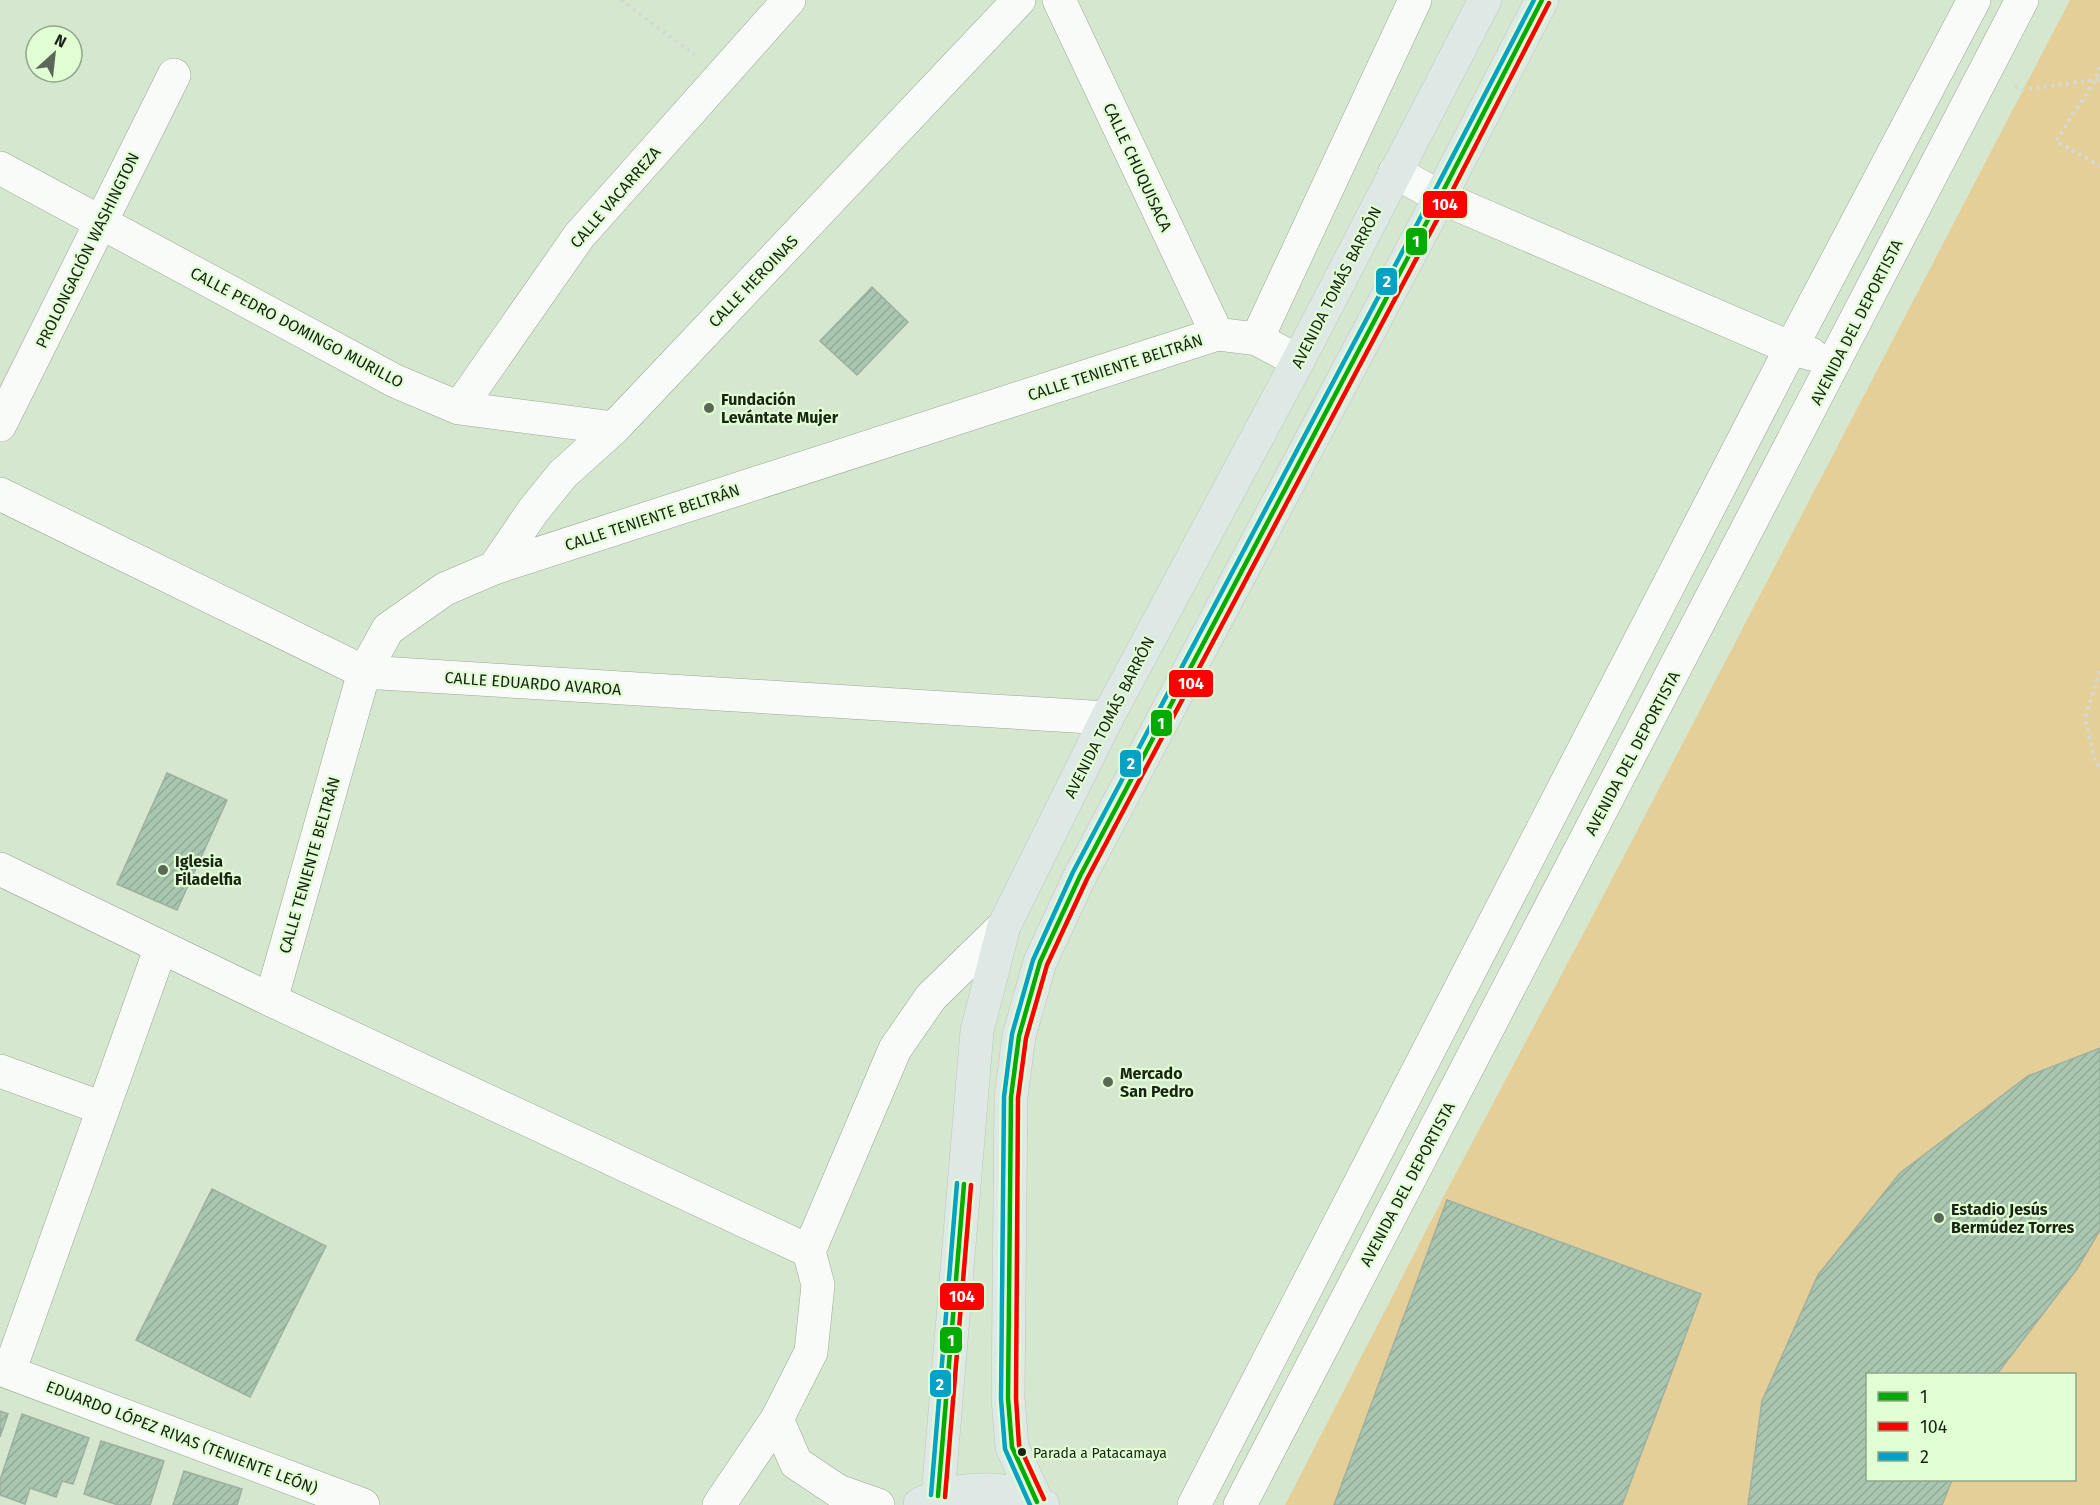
<svg xmlns="http://www.w3.org/2000/svg" width="2100" height="1505" font-family="'Fira Sans',sans-serif">
<defs>
<pattern id="building-hatch" width="6" height="6" patternUnits="userSpaceOnUse" patternTransform="scale(1.5)"><rect width="6" height="6" fill="#a9c6b0"/><path d="M-1 1l2-2M0 6l6-6M5 7l2-2" fill="none" stroke="#91aa96"/></pattern>
</defs>
<rect width="100%" height="100%" fill="#d6e7d0"/>
<!-- garden -->
<path fill="#e5cf98" fill-rule="evenodd" d="M2070,0H2100V1505H1285L1447,1190L1600,902ZM1868,1374H2074V1480H1868Z"/>
<!-- building -->
<path fill="url(#building-hatch)" stroke="#9fafa0" stroke-width="1.5" d="M872,287L908,322L857,375L820,341Z
M167,773L227,800L177,910L117,884Z
M2100,1048V1230L2077,1269L1997,1374H1868V1480H1952L1942,1505H1748L1762,1401L1818,1275L1900,1173L2028,1076Z
M212,1189L326,1246L250,1397L136,1340Z
M1447,1200L1701,1294L1622,1505H1334Z
M0,1411L8,1414L0,1437Z
M22,1414L89,1438L73,1484L62,1481L56,1497L30,1488L25,1504L0,1495V1480Z
M101,1441L164,1461L150,1505H118L84,1494Z
M184,1471L242,1489L237,1505H173Z"/>
<g fill="none" stroke-linecap="round" stroke-linejoin="round">
<!-- minor casing -->
<g stroke="#9aa695" stroke-width="34">
<path id="minor" d="M1059,0L1217,334
M0,168L395,381L459,408L614,428
M1395,172L1440,197L1791,348L1811,354
M1257,339L1415,0
M459,408L579,236L789,0
M0,425L174,75
M0,494L364,672L1107,718
M494,568L533,511L563,474L614,428L1019,0
M271,1000L364,672L388,629L445,589L494,568L1217,334L1257,339L1298,361
M0,1071L102,1108
M0,1369L363,1505
M9,1372L161,947
M1194,1505L1791,348L1974,0
M1240,1505L2022,0"/>
</g>
<!-- tertiary casing -->
<g stroke="#9aa695" stroke-width="34">
<path id="tertiary" d="M0,869L271,1000L809,1251
M777,1419L796,1463L838,1491L878,1505
M719,1505L777,1419L811,1352L818,1285L809,1251L895,1049L931,997L1004,926"/>
</g>
<!-- primary casing -->
<g stroke="#bfc6bb" stroke-width="34">
<path id="primary" d="M938,1496L977,1031L1004,926L1107,718L1298,361L1485,0
M1037,1502L1012,1447L1008,1398L1011,1097L1019,1036L1040,962L1080,876L1440,197L1542,0
M920,1504C958,1486 1006,1484 1043,1505"/>
</g>
<!-- path -->
<path stroke="#d4d9d3" stroke-width="4" stroke-dasharray="3 4.5" stroke-linecap="butt" d="M621,0L695,55
M2100,67L2096,79L2056,141L2100,166
M2015,86L2022,90L2100,79
M2100,671L2085,719L2095,762L2100,767"/>
<!-- minor -->
<use href="#minor" stroke="#f9fbf8" stroke-width="33"/>
<!-- tertiary -->
<use href="#tertiary" stroke="#f9fbf8" stroke-width="33"/>
<!-- primary -->
<use href="#primary" stroke="#dee8e4" stroke-width="33"/>
<!-- bus-1 casing -->
<g stroke="#e0fdd4" stroke-width="9">
<path id="bus-1" d="M938,1496L964,1184
M1037,1502L1012,1447L1008,1398L1011,1097L1019,1036L1040,962L1080,876L1440,197L1542,0"/>
</g>
<!-- bus-2 casing -->
<g stroke="#e0fdd4" stroke-width="9">
<path id="bus-2" d="M945,1497L971,1185
M1044,1499L1019,1445L1016,1398L1018,1098L1026,1038L1047,965L1087,879L1447,201L1549,3"/>
</g>
<!-- bus-3 casing -->
<g stroke="#e0fdd4" stroke-width="9">
<path id="bus-3" d="M931,1495L957,1183
M1030,1505L1005,1449L1001,1399L1004,1097L1012,1034L1033,960L1073,872L1433,194L1534,0"/>
</g>
<!-- bus-1 -->
<use href="#bus-1" stroke="#05aa04" stroke-width="4.5"/>
<!-- bus-2 -->
<use href="#bus-2" stroke="#f00" stroke-width="4.5"/>
<!-- bus-3 -->
<use href="#bus-3" stroke="#06a2c4" stroke-width="4.5"/>
</g>
<!-- markers -->
<g fill="#5c6856" stroke="#e0fdd4" stroke-width="2">
<circle cx="709" cy="408" r="6"/>
<circle cx="163" cy="870" r="6"/>
<circle cx="1108" cy="1082" r="6"/>
<circle cx="1939" cy="1218" r="6"/>
</g>
<circle fill="#1a2415" stroke="#e0fdd4" stroke-width="2" cx="1022" cy="1452" r="5"/>
<g text-anchor="middle" stroke-width="4.5" stroke-linejoin="round" paint-order="stroke">
<!-- bus labels -->
<g font-size="14" fill="#1a2415" stroke="#e0fdd4" text-anchor="start">
<text x="1033" y="1458">Parada a Patacamaya</text>
</g>
<!-- street labels -->
<g font-size="16" fill="#1a2415" stroke="#e0fdd4">
<text transform="translate(1138 167) rotate(65)" y="6">CALLE CHUQUISACA</text>
<text transform="translate(615 197) rotate(-49)" y="6">CALLE VACARREZA</text>
<text transform="translate(87 250) rotate(-64)" y="6">PROLONGACIÓN WASHINGTON</text>
<text transform="translate(753 281) rotate(-46)" y="6">CALLE HEROINAS</text>
<text transform="translate(1336 287) rotate(-63)" y="6">AVENIDA TOMÁS BARRÓN</text>
<text transform="translate(1856 322) rotate(-63)" y="6">AVENIDA DEL DEPORTISTA</text>
<text transform="translate(297 327) rotate(28)" y="6">CALLE PEDRO DOMINGO MURILLO</text>
<text transform="translate(1115 367) rotate(-18)" y="6">CALLE TENIENTE BELTRÁN</text>
<text transform="translate(652 517) rotate(-18)" y="6">CALLE TENIENTE BELTRÁN</text>
<text transform="translate(533 683) rotate(4)" y="6">CALLE EDUARDO AVAROA</text>
<text transform="translate(1109 717) rotate(-63)" y="6">AVENIDA TOMÁS BARRÓN</text>
<text transform="translate(1632 753) rotate(-62)" y="6">AVENIDA DEL DEPORTISTA</text>
<text transform="translate(309 865) rotate(-74)" y="6">CALLE TENIENTE BELTRÁN</text>
<text transform="translate(1407 1184) rotate(-62)" y="6">AVENIDA DEL DEPORTISTA</text>
<text transform="translate(182 1437) rotate(21)" y="6">EDUARDO LÓPEZ RIVAS (TENIENTE LEÓN)</text>
</g>
<!-- poi labels -->
<g font-size="16" font-weight="bold" fill="#1a2415" stroke="#e0fdd4" text-anchor="start">
<text x="721" y="405">Fundación<tspan x="721" dy="18">Levántate Mujer</tspan></text>
<text x="175" y="867">Iglesia<tspan x="175" dy="18">Filadelfia</tspan></text>
<text x="1120" y="1079">Mercado<tspan x="1120" dy="18">San Pedro</tspan></text>
<text x="1951" y="1215">Estadio Jesús<tspan x="1951" dy="18">Bermúdez Torres</tspan></text>
</g>
</g>
<g stroke="#e0fdd4" stroke-width="2">
<rect x="1422" y="190" width="46" height="29" rx="6" fill="#f00"/>
<rect x="1405" y="227" width="23" height="29" rx="6" fill="#05aa04"/>
<rect x="1375" y="267" width="23" height="29" rx="6" fill="#06a2c4"/>
<rect x="1168" y="669" width="46" height="29" rx="6" fill="#f00"/>
<rect x="1150" y="709" width="23" height="28" rx="6" fill="#05aa04"/>
<rect x="1119" y="749" width="23" height="29" rx="6" fill="#06a2c4"/>
<rect x="939" y="1282" width="46" height="29" rx="6" fill="#f00"/>
<rect x="939" y="1326" width="24" height="28" rx="6" fill="#05aa04"/>
<rect x="929" y="1369" width="23" height="29" rx="6" fill="#06a2c4"/>
</g>
<g font-size="16" text-anchor="middle" font-weight="bold" fill="#fff">
<text x="1445" y="210">104</text>
<text x="1416" y="247">1</text>
<text x="1387" y="287">2</text>
<text x="1191" y="689">104</text>
<text x="1161" y="729">1</text>
<text x="1131" y="769">2</text>
<text x="962" y="1302">104</text>
<text x="951" y="1346">1</text>
<text x="940" y="1390">2</text>
</g>
<!-- legend -->
<rect x="1866" y="1373" width="210" height="108" fill="#e0fdd4" stroke="#91a688" stroke-width="1.5"/>
<rect x="1878" y="1392" width="30" height="9" fill="#05aa04" stroke="#91a688" stroke-width="1.5"/>
<text x="1920" y="1403" font-size="18" fill="#1a2415">1</text>
<rect x="1878" y="1422" width="30" height="9" fill="#ff0000" stroke="#91a688" stroke-width="1.5"/>
<text x="1920" y="1433" font-size="18" fill="#1a2415">104</text>
<rect x="1878" y="1452" width="30" height="9" fill="#06a2c4" stroke="#91a688" stroke-width="1.5"/>
<text x="1920" y="1463" font-size="18" fill="#1a2415">2</text>
<!-- north arrow -->
<g transform="translate(54 54) rotate(27)"><circle r="28" fill="#e0fdd4" stroke="#91a688" stroke-width="1.5"/>
<path d="M0-4.5L10 22L0 15L-10 22Z" fill="#5c6856"/>
<text y="-9" font-size="16" font-weight="bold" text-anchor="middle" fill="#1a2415">N</text>
</g>
</svg>
